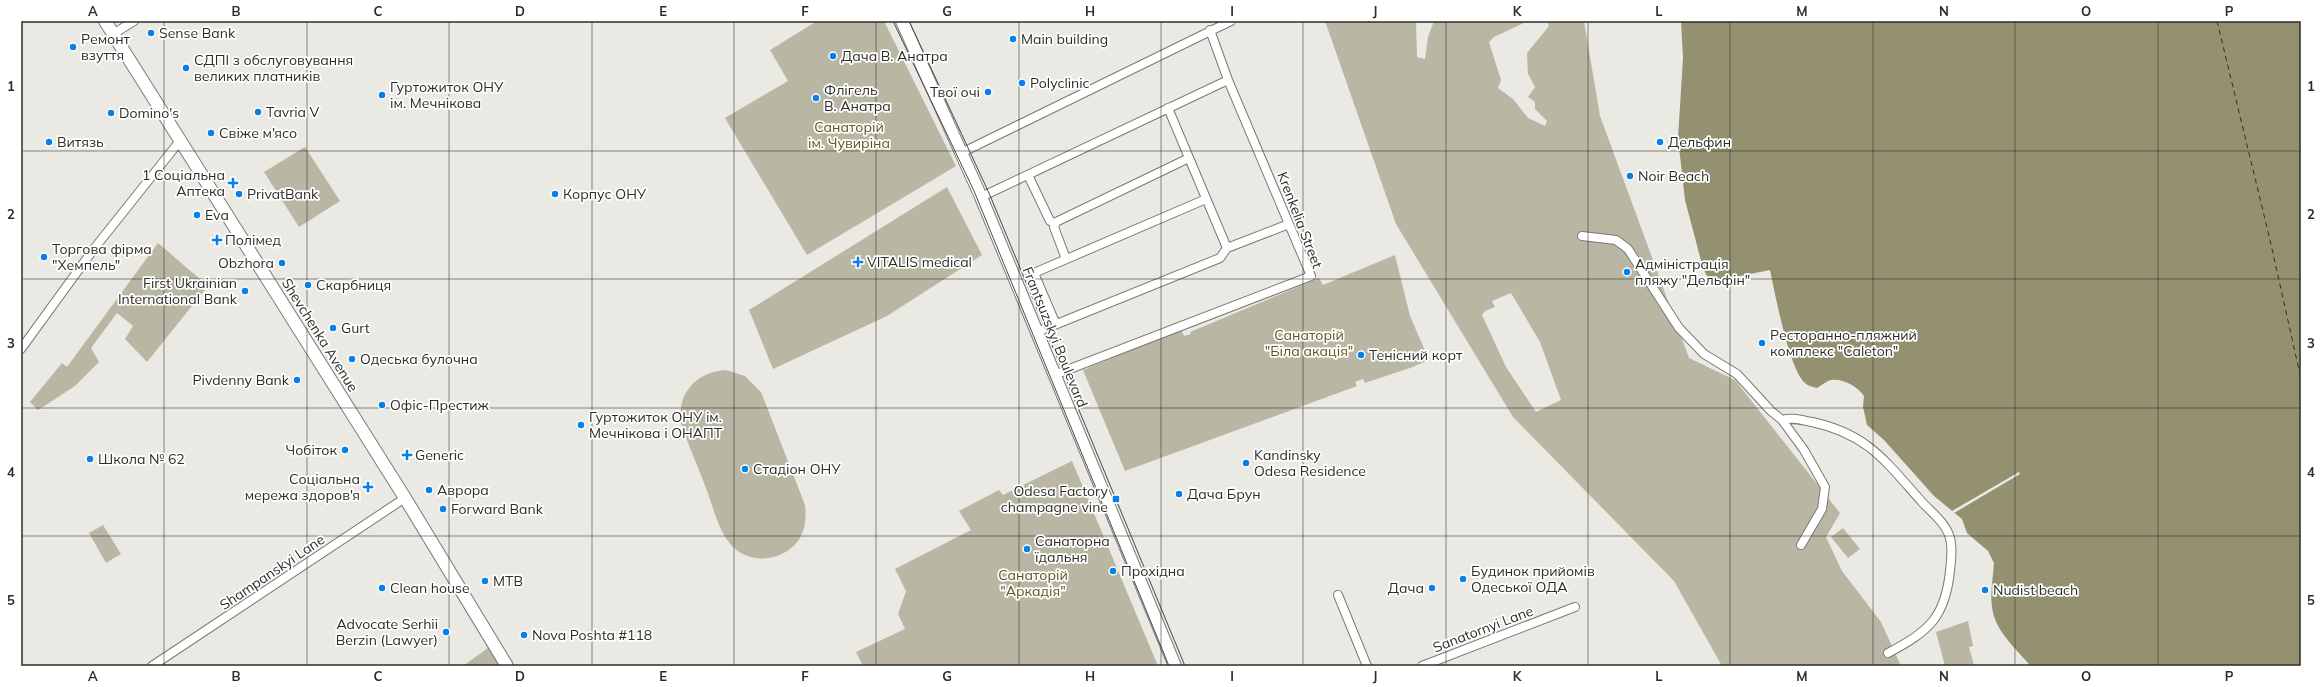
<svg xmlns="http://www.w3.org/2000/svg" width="2322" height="687" font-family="Mulish,sans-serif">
<rect width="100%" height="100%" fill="#eae9e3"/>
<!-- green -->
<path fill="#b9b7a3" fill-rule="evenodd" d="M817,21H884L956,166L807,255L725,118L788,81L770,50Z
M1325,21H1416L1417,57L1425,59L1428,37L1434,21H1528L1494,37L1489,42L1501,80L1498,88L1513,99L1528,118L1545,126L1547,121L1535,109V102L1528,97L1535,87L1528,74L1527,53L1549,26L1547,21H1584L1600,116L1689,358L1735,380L1840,513L1826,537L1842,571L1881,622L1901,666H1722L1674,581L1513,417L1396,224ZM1511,293L1540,342L1561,400L1536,412L1506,367L1482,315L1485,311L1495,307L1492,301Z
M305,147L340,201L299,227L264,172Z
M947,187L982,255L887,316L773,369L749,310Z
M158,243L208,286L147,362L125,339L133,326L117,313L91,348L99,362L75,386L38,410L30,402L62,363L67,367Z
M1395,255L1410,316L1429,360L1410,368L1365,383L1363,379L1355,382L1357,386L1125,471L1083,370L1181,329L1184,336L1191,334L1190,332L1319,278L1323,285Z
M726,370L745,376L761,392L805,505C807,522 804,539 790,549C773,562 747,562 732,546C718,531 713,506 706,488C698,466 688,445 681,423C677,392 697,372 726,370Z
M1072,461L1158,666H863L856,652L905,629L898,614L906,591L895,569L971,530L959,511L999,490L1003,495Z
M103,525L121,554L106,563L89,533Z
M1843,528L1860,549L1848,558L1831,537Z
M1968,621L1973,646L1969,647L1974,665L1945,666L1936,632Z
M492,645L505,666H463Z"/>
<!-- water -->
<path fill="#949171" d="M1681,21H2301V666H2031C2020,654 2000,634 1995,619C1988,602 1993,580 1994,563L1988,551L1967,533L1962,519L1934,496L1884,440L1867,425L1863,407L1864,396C1858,387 1843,378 1831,380C1826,381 1821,386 1817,388C1813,387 1808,386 1805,383C1789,369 1775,293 1770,270L1710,282L1703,268L1685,200L1678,138L1683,58Z"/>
<!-- pier -->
<path fill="#eae9e3" d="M2019,472L2020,474L1954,513L1952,511Z"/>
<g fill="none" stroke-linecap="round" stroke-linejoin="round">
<!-- ferry -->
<path stroke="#383307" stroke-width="1" stroke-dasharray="5 4" stroke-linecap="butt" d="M2217,21L2270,240L2301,379"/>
<!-- street casing -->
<g stroke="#7b7a75" stroke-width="10">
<path id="street" d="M113,34L134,21
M1168,108L1227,248
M961,153L1231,21
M1028,175L1050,221L1054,223
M981,197L1228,80
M1582,236L1616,240L1628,249L1679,328L1704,354L1737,374L1771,411L1782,420L1804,450L1825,487L1822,509L1801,545
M1066,259L1054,227L1056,222L1189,158
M1051,326L1054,320L1034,273L1206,199
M1037,332L1220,258L1227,248L1289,224
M21,349L93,250L179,142
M1054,375L1311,276L1228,80L1210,30
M1782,420C1792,417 1801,420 1812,422C1868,434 1886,462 1922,502C1932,513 1946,523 1950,538C1953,549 1951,560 1950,571C1945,618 1929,631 1888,653
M1338,595L1367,666
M152,666L405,498
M1422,666L1575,607"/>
</g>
<!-- secondary casing -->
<g stroke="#7b7a75" stroke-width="14">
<path id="secondary" d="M105,21L405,498L507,666
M902,21L981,197L1175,666"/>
</g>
<!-- street -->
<use href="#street" stroke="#fff" stroke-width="8"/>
<!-- secondary -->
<use href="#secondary" stroke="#fff" stroke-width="12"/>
<!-- tram -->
<path stroke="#484846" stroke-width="1" d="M893,21L974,191L1169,666
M909,21L989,193L1185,666"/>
</g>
<!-- grid -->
<path fill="none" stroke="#2c2c2a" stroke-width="1" stroke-opacity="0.55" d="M164,21V666M307,21V666M449,21V666M592,21V666M734,21V666M876,21V666M1019,21V666M1161,21V666M1303,21V666M1446,21V666M1588,21V666M1730,21V666M1873,21V666M2015,21V666M2158,21V666M21,151H2301M21,279H2301M21,408H2301M21,536H2301"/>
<!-- markers -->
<g fill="#0880e7" stroke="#fffffe" stroke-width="1.5">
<circle cx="151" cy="33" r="4"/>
<circle cx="1013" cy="39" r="4"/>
<circle cx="73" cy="47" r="4"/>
<circle cx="833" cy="56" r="4"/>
<circle cx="186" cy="68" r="4"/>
<circle cx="1022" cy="83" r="4"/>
<circle cx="988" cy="92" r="4"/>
<circle cx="382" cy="95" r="4"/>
<circle cx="816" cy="98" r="4"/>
<circle cx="258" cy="112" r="4"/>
<circle cx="111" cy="113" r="4"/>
<circle cx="211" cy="133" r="4"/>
<circle cx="49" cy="142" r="4"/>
<circle cx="1660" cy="142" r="4"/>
<circle cx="1630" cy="176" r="4"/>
<path d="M231 177h4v4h4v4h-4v4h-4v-4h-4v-4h4z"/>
<circle cx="239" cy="194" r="4"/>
<circle cx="555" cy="194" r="4"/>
<circle cx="197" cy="215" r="4"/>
<path d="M215 234h4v4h4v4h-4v4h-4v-4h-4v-4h4z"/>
<circle cx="44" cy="257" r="4"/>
<path d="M856 256h4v4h4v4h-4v4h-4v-4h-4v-4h4z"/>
<circle cx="282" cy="263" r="4"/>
<circle cx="1627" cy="272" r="4"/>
<circle cx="308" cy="285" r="4"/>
<circle cx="245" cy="291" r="4"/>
<circle cx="333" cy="328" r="4"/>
<circle cx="1762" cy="343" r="4"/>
<circle cx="1361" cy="355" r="4"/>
<circle cx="352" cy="359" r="4"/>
<circle cx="297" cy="380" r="4"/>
<circle cx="382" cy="405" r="4"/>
<circle cx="581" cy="425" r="4"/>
<circle cx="345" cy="450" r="4"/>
<path d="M405 449h4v4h4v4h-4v4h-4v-4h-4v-4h4z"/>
<circle cx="90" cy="459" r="4"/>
<circle cx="1246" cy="463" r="4"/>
<circle cx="745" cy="469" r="4"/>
<path d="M366 481h4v4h4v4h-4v4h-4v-4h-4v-4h4z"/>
<circle cx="429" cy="490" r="4"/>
<circle cx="1179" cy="494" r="4"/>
<rect x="1112" y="495" width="8" height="8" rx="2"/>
<circle cx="443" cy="509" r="4"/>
<circle cx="1027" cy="549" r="4"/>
<circle cx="1113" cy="571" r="4"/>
<circle cx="1463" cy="579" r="4"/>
<circle cx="485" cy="581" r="4"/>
<circle cx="382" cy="588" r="4"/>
<circle cx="1432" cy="588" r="4"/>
<circle cx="1985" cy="590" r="4"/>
<circle cx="446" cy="632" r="4"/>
<circle cx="524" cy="635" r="4"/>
</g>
<g text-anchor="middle" stroke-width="3.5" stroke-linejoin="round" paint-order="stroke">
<!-- poi labels -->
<g font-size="14" fill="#2c2c2a" stroke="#fffffe" text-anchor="start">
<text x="159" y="38">Sense Bank</text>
<text x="81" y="44">Ремонт<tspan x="81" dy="16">взуття</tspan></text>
<text x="1021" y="44">Main building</text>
<text x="841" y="61">Дача В. Анатра</text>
<text x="194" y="65">СДПІ з обслуговування<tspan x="194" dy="16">великих платників</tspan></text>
<text x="1030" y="88">Polyclinic</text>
<text x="390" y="92">Гуртожиток ОНУ<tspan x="390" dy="16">ім. Мечнікова</tspan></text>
<text x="824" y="95">Флігель<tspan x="824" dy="16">В. Анатра</tspan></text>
<text x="980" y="97" text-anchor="end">Твої очі</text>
<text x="266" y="117">Tavria V</text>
<text x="119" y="118">Domino's</text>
<text x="219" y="138">Свіже м'ясо</text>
<text x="57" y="147">Витязь</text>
<text x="1668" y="147">Дельфин</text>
<text x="225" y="180" text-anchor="end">1 Соціальна<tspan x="225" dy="16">Аптека</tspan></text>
<text x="1638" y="181">Noir Beach</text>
<text x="247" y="199">PrivatBank</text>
<text x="563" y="199">Корпус ОНУ</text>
<text x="205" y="220">Eva</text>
<text x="225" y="245">Полімед</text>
<text x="52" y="254">Торгова фірма<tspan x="52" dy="16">"Хемпель"</tspan></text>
<text x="867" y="267">VITALIS medical</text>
<text x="274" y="268" text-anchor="end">Obzhora</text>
<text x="1635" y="269">Адміністрація<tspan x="1635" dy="16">пляжу "Дельфін"</tspan></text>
<text x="237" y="288" text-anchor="end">First Ukrainian<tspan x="237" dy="16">International Bank</tspan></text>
<text x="316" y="290">Скарбниця</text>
<text x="341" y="333">Gurt</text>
<text x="1770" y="340">Ресторанно-пляжний<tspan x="1770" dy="16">комплекс "Caleton"</tspan></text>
<text x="1369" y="360">Тенісний корт</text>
<text x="360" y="364">Одеська булочна</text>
<text x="289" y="385" text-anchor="end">Pivdenny Bank</text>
<text x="390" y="410">Офіс-Престиж</text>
<text x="589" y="422">Гуртожиток ОНУ ім.<tspan x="589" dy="16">Мечнікова і ОНАПТ</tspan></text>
<text x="337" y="455" text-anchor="end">Чобіток</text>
<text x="415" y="460">Generic</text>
<text x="1254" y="460">Kandinsky<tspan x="1254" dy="16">Odesa Residence</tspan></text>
<text x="98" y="464">Школа № 62</text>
<text x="753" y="474">Стадіон ОНУ</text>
<text x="360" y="484" text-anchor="end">Соціальна<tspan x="360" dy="16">мережа здоров'я</tspan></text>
<text x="437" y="495">Аврора</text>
<text x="1108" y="496" text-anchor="end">Odesa Factory<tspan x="1108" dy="16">champagne vine</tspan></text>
<text x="1187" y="499">Дача Брун</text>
<text x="451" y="514">Forward Bank</text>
<text x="1035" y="546">Санаторна<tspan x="1035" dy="16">їдальня</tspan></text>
<text x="1121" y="576">Прохідна</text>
<text x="1471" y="576">Будинок прийомів<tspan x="1471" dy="16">Одеської ОДА</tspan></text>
<text x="493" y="586">МТВ</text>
<text x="390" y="593">Clean house</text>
<text x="1424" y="593" text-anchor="end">Дача</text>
<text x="1993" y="595">Nudist beach</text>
<text x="438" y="629" text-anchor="end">Advocate Serhii<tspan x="438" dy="16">Berzin (Lawyer)</tspan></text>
<text x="532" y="640">Nova Poshta #118</text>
</g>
<!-- park labels -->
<g font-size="14" fill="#5d561f" stroke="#fffffe">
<text x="849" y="132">Санаторій<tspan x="849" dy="16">ім. Чувиріна</tspan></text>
<text x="1309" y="340">Санаторій<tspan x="1309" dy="16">"Біла акація"</tspan></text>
<text x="1033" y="580">Санаторій<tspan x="1033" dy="16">"Аркадія"</tspan></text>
</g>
<!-- street labels -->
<g font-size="14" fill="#2c2c2a" stroke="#fffffe">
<text transform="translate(1300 220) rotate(69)" y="5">Krenkelia Street</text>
<text transform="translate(320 335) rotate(58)" y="5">Shevchenka Avenue</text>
<text transform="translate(1055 337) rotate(68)" y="5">Frantsuzskyi Boulevard</text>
<text transform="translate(272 572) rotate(-34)" y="5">Shampanskyi Lane</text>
<text transform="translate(1483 629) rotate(-21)" y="5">Sanatornyi Lane</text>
</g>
</g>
<!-- border -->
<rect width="2322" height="687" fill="none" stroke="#fffffe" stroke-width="44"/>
<rect x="22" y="22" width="2278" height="643" fill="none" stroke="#2c2c2a" stroke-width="1.5"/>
<g font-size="13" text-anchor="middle" font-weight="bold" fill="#2c2c2a">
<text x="93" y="16">A</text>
<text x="236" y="16">B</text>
<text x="378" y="16">C</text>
<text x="520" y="16">D</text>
<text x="663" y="16">E</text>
<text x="805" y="16">F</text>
<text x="947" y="16">G</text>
<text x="1090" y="16">H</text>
<text x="1232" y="16">I</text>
<text x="1375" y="16">J</text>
<text x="1517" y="16">K</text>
<text x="1659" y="16">L</text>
<text x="1802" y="16">M</text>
<text x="1944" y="16">N</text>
<text x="2086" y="16">O</text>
<text x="2229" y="16">P</text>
<text x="11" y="91">1</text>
<text x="2311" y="91">1</text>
<text x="11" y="219">2</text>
<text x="2311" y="219">2</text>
<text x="11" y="348">3</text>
<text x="2311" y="348">3</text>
<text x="11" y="477">4</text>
<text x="2311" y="477">4</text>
<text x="11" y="605">5</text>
<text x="2311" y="605">5</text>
<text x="93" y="681">A</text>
<text x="236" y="681">B</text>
<text x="378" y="681">C</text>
<text x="520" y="681">D</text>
<text x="663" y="681">E</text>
<text x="805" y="681">F</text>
<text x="947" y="681">G</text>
<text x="1090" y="681">H</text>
<text x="1232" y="681">I</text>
<text x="1375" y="681">J</text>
<text x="1517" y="681">K</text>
<text x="1659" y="681">L</text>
<text x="1802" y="681">M</text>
<text x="1944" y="681">N</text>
<text x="2086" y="681">O</text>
<text x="2229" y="681">P</text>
</g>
</svg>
